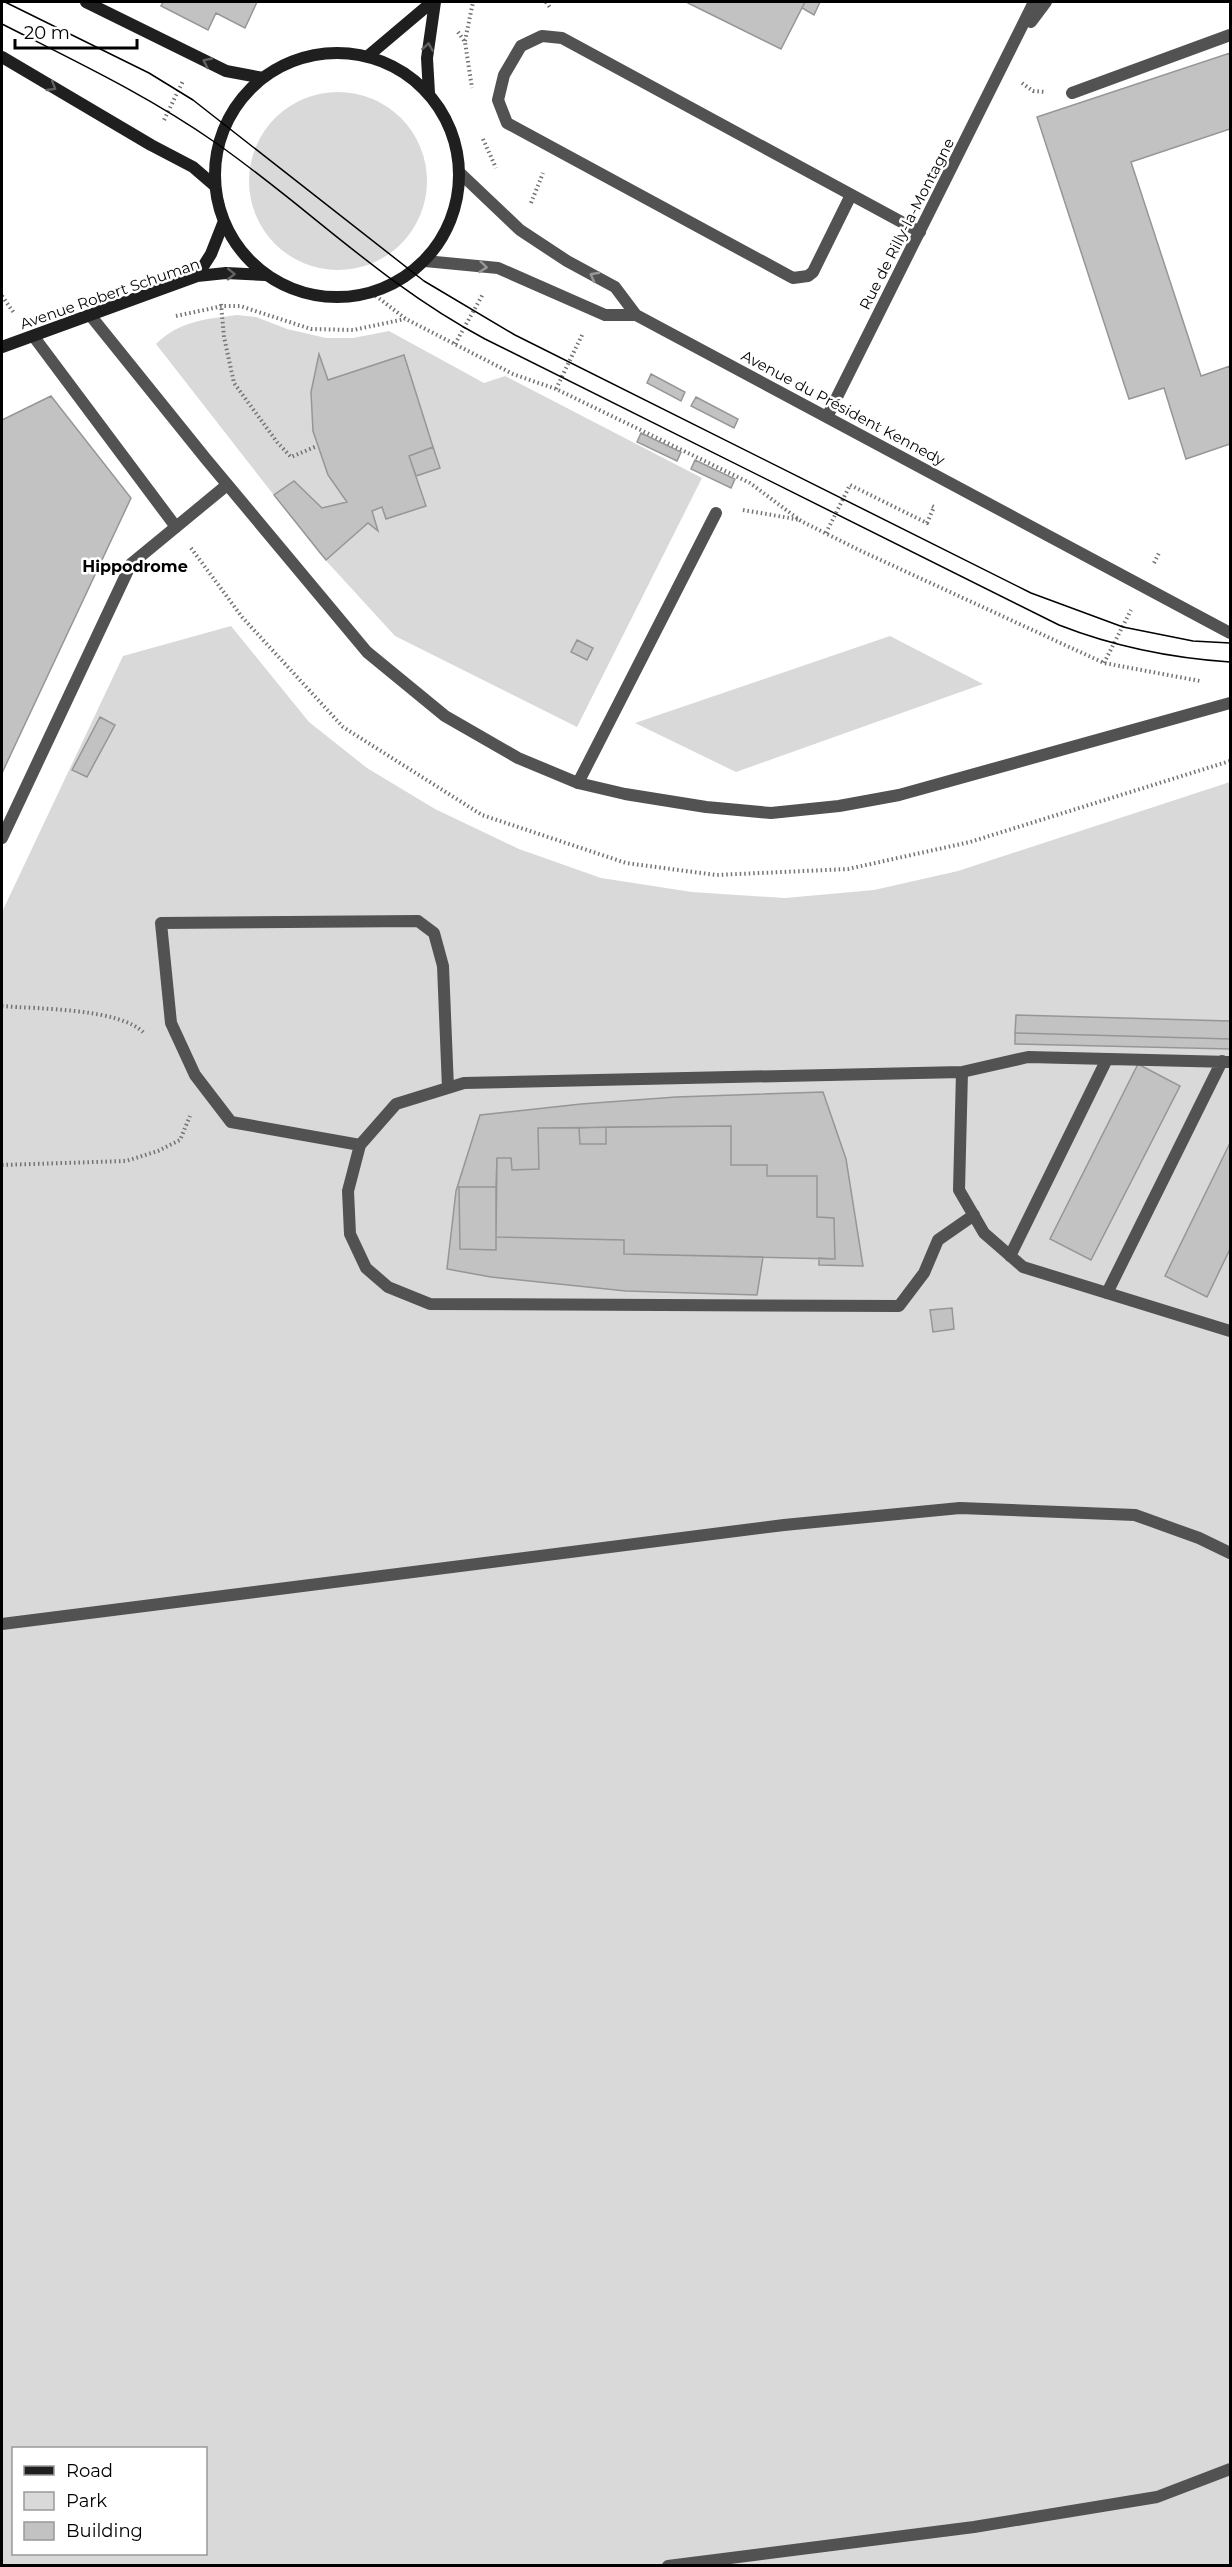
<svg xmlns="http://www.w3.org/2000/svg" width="1232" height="2567" font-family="Montserrat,sans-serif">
<rect width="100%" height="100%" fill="#fff"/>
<!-- green -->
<path fill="#d9d9d9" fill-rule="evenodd" d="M249 181a89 89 0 1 1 178 0a89 89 0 1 1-178 0Z
M237,315L256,317L287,329L326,338H353L389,331L484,383L505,376L702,478L577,727L395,636L319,553L156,344C179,321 206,319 237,315Z
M231,626L309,722L367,768L435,809L519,849L601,878L692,892L785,898L874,890L958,871L1230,782V2565H2V912L123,656ZM14,2448H206V2554H14Z
M890,636L983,684L736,772L635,723Z"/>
<!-- building -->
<path fill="#c2c2c2" stroke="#969696" stroke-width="1.5" d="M163,2H257L245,28L216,13L208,30L161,6Z
M686,2H805L781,49Z
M805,2H820L814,15L802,8Z
M1230,53V129L1131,162L1201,376L1230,366V444L1186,459L1164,388L1129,399L1037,117Z
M319,354L328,380L404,355L433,447L409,456L426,506L386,519L382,507L372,511L378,531L368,523L326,560L274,495L294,481L322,508L347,502L328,475L313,431L311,392Z
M651,374L685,392L681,401L647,383Z
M51,396L131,498L2,773V420Z
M696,397L738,419L734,428L691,406Z
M641,433L681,452L677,461L637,442Z
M433,447L440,468L416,476L409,456Z
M695,460L735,479L731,488L691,469Z
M577,640L593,648L587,660L571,652Z
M100,717L115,725L87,777L72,770Z
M1016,1015L1230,1021V1039L1015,1033Z
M1015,1033L1230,1039V1049L1015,1044Z
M1138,1064L1180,1086L1091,1260L1050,1239Z
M823,1092L846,1159L863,1266L819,1265V1258L835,1259L834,1218L817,1217V1176H767V1165H731V1126L538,1128L539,1169L512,1170L511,1158H497L496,1187H459L460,1249L496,1250V1237L624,1240V1254L763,1257L757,1295L626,1291L491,1277L447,1269L456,1191L480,1115L581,1104L676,1097Z
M731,1126V1165H767V1176H817V1217L834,1218L835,1259L624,1254V1240L496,1237L497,1158H511L512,1170L539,1169L538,1128H579L580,1144H606V1127Z
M606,1127V1144H580L579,1128Z
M1230,1143V1249L1207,1297L1165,1276Z
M459,1187H496V1250L460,1249Z
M952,1308L954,1329L933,1332L930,1310Z"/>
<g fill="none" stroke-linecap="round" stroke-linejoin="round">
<!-- path -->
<path stroke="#747474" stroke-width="4" stroke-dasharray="1.5 3" stroke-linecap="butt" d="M546,2L551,9
M458,32L465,42L472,88
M465,41L473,2
M1022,83L1033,91L1045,92
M164,120L183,81
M483,139L496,168
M531,203L543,173
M372,293L406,319L513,374L556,389L750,483L801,521L859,550L1104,663L1200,681
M2,296L14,313
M221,304L224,337L234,383L277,442L291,457L317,446
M176,316L223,306H240L311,329L353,330L405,319
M455,344L483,294
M556,389L582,335
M743,510L801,520
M826,533L850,485L927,523L934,507L932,506
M191,548L242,617L343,727L482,815L626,863L716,875L848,869L970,842L1230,761
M1154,563L1159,553
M1104,663L1131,610
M2,1006C36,1009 120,1008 144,1033
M2,1165L126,1161L158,1151L180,1140L190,1116"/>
<!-- lane -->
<path stroke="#525252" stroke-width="12" d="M1072,93L1230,35
M851,195L813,272L808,276L793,278L507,123L498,100L504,75L521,46L542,36L562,38L920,232
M578,783L716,513
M2,838L131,564L227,485
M962,1072L1028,1057L1230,1062
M360,1145L231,1122L195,1075L171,1023L161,923L418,921L434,933L443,966L448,1088
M974,1215L938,1240L924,1273L899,1306L430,1304L388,1287L366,1268L350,1234L348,1191L360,1145L396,1104L464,1083L962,1072L959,1190L984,1233L1023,1267L1230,1331
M1010,1256L1107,1059
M1107,1293L1222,1061
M2,1624L784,1525L960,1508L1135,1515L1199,1538L1230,1553
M668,2566L974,2527L1157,2497L1230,2469"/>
<!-- street -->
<path stroke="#525252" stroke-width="12" d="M1031,22L1046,2
M460,173L520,230L567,261L615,287L636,315
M425,261L498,268L605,315H636L1230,633
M90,315L206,459L367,652L445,716L518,758L578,783L625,794L706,807L771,813L839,806L899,795L1230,703
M34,337L176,527
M827,417L1034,2"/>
<!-- secondary -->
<path stroke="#1f1f1f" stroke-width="12" d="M86,2L226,71L263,78
M215 175a122 122 0 1 1 244 0a122 122 0 1 1-244 0Z
M368,56L432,2
M2,57L151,145L193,167L215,186
M429,93L427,58L435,2
M197,276L211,254L224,221
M2,347L197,276L226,273L265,275"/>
<!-- tram -->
<path stroke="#000" stroke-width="1.5" d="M5,2L149,73L193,100L424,281L515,335L1031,593L1123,627L1193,641L1230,643
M2,24C75,61 149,96 216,143C309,208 383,285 485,339L1059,625C1115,647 1171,658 1230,662"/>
</g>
<!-- one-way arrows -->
<defs><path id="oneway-chevron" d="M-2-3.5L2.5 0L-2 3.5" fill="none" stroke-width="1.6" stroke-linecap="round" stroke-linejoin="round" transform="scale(1.5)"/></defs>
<g stroke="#626262">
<use href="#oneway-chevron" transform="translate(428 47) rotate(-81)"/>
<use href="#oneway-chevron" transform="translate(207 62) rotate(-155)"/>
<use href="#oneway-chevron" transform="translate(52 87) rotate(31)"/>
<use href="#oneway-chevron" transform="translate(231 274) rotate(1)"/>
</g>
<g stroke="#979797">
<use href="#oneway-chevron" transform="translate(483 267) rotate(6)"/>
<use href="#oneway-chevron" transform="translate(594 276) rotate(-152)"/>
</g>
<g text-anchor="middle" stroke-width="5" stroke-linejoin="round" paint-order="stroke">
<!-- street labels -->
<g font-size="15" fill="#000" stroke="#fff">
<text transform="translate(907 224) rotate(-63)" y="5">Rue de Rilly-la-Montagne</text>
<text transform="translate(110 294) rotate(-19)" y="5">Avenue Robert Schuman</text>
<text transform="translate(843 408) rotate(28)" y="5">Avenue du Président Kennedy</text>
</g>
<!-- neighbourhood labels -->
<g font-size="16" font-weight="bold" fill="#000" stroke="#fff">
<text x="135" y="572">Hippodrome</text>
</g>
</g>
<!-- border -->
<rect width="1232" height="2567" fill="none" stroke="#000000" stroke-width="6"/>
<!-- legend -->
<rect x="12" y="2447" width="195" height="108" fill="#ffffff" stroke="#999999" stroke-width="1.5"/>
<rect x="24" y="2466" width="30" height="9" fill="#1f1f1f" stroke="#999999" stroke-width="1.5"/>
<text x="66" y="2477" font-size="18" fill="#000000">Road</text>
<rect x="24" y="2492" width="30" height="18" fill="#d9d9d9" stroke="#999999" stroke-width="1.5"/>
<text x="66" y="2507" font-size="18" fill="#000000">Park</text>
<rect x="24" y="2522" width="30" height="18" fill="#c2c2c2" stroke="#999999" stroke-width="1.5"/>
<text x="66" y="2537" font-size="18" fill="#000000">Building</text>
<!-- scale -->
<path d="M15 39v9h122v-9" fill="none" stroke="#000000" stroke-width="3"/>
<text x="24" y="39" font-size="18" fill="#000000" stroke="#ffffff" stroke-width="4.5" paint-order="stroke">20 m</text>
</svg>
